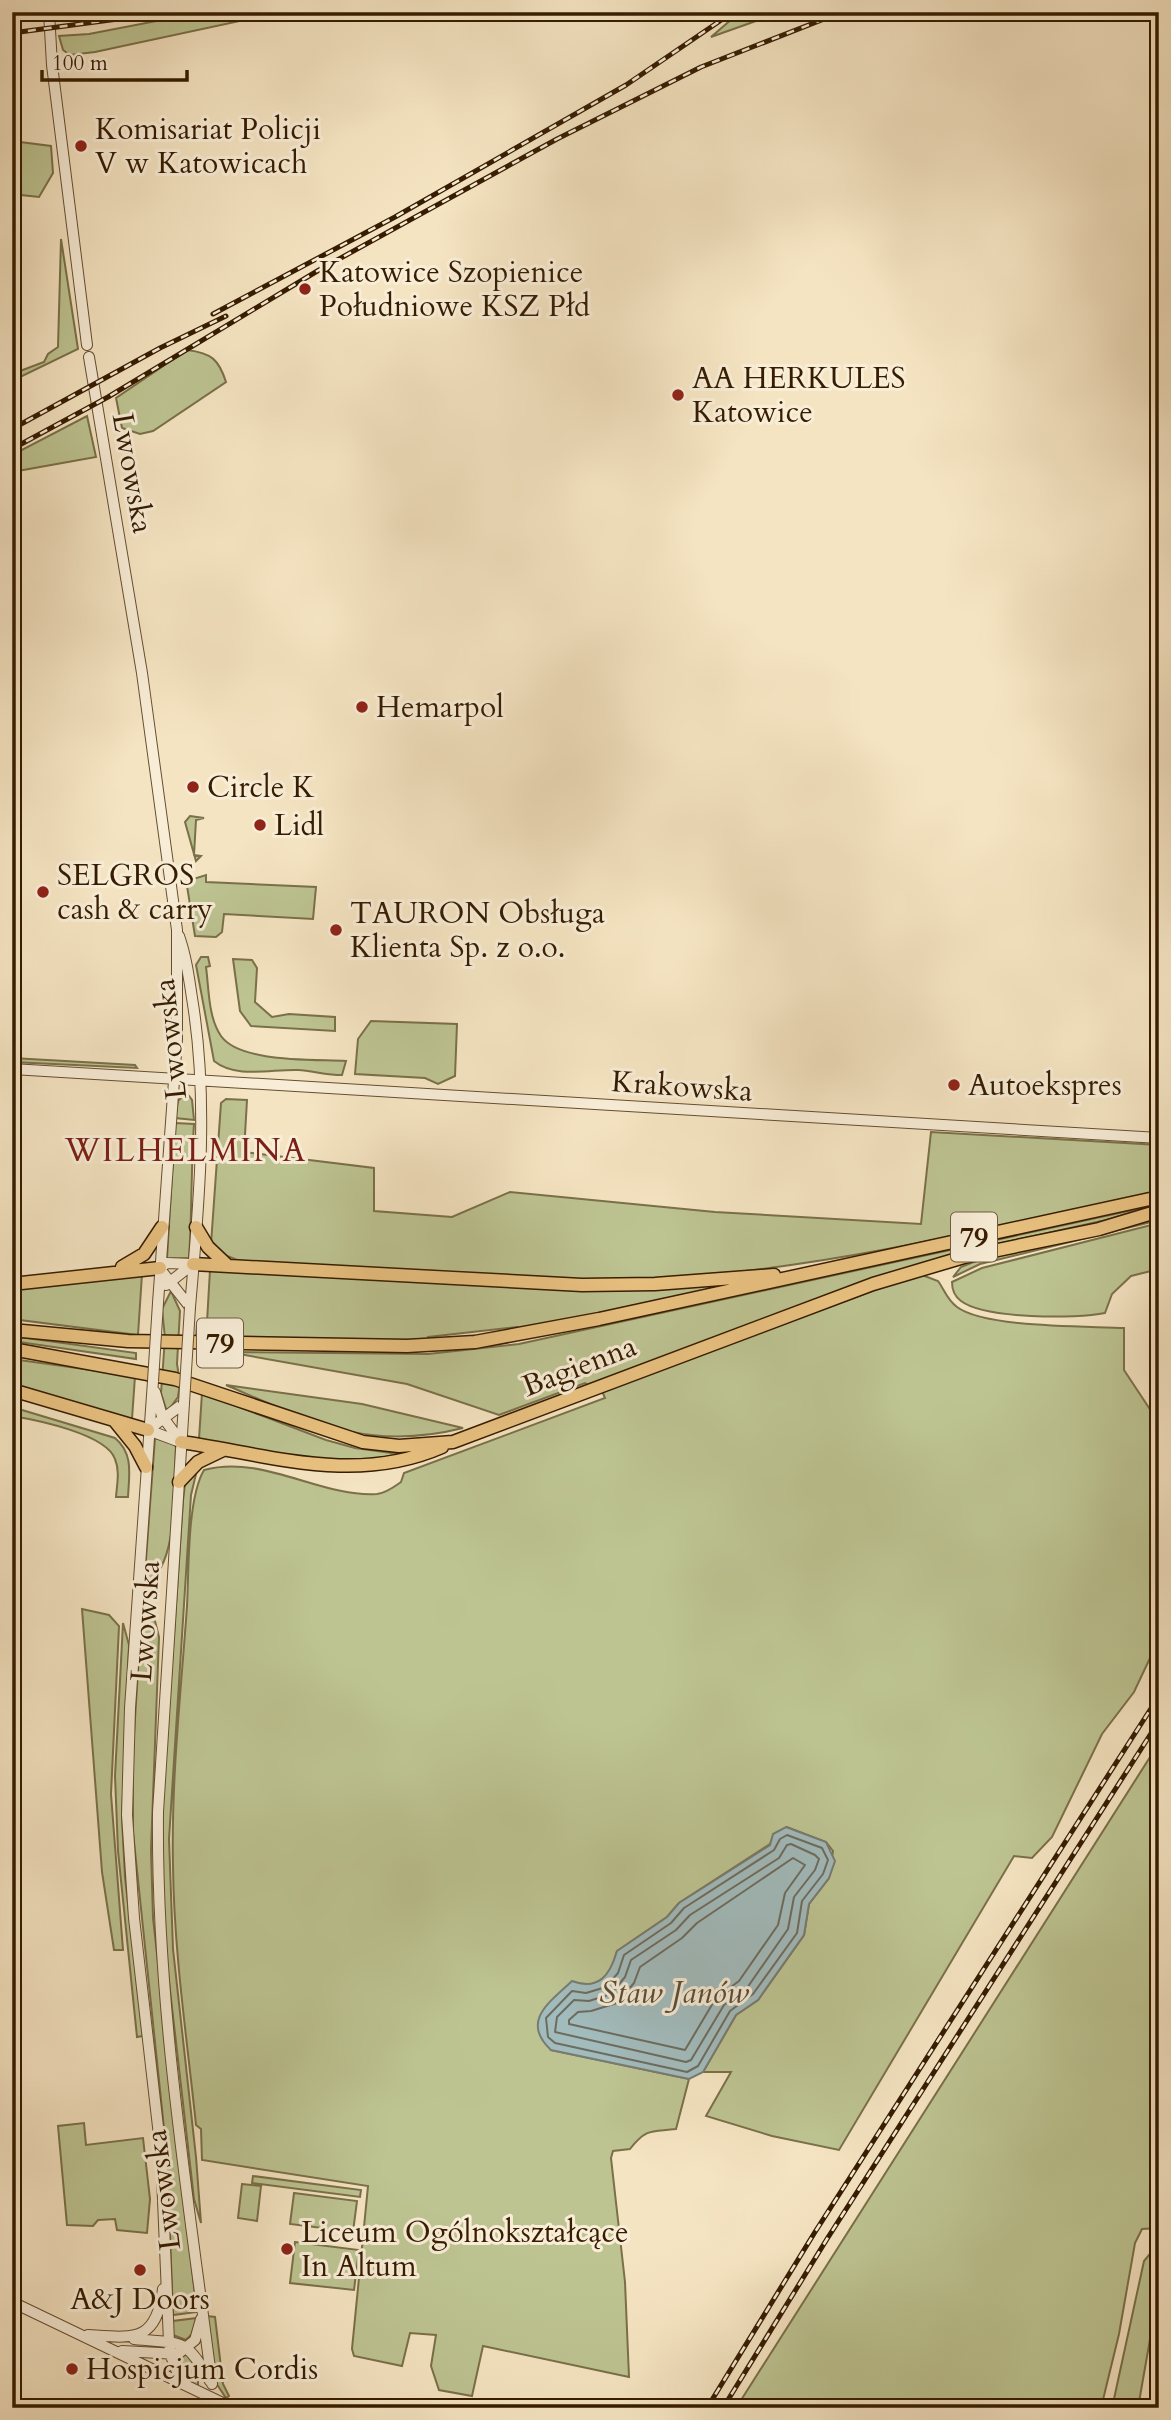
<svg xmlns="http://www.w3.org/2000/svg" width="1171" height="2420" font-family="Cardo,serif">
<rect width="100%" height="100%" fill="#f5e4c2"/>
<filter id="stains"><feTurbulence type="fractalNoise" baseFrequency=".00286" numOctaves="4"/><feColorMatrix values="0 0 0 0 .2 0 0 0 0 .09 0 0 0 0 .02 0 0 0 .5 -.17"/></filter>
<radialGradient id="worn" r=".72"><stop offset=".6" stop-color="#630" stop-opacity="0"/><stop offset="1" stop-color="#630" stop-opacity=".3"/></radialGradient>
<!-- green -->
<path fill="#bdc492" stroke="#7a7049" stroke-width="2" d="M203,12H282L95,52L70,55L63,50L59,36L89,34Z
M740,12H781L711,37Z
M12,141L51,146L53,173L39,197L12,194Z
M61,239L78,349L12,381V374L44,362L48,354L58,347Z
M187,350C212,353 219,360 226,382L153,431L140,434L122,428L116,398Z
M87,416L96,457L12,472V455Z
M190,816L204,818L196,820L194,855L201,856L196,861L185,822Z
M206,875V882L316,887L313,919L224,914L222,932L216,937L195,936L187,886L190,880Z
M201,957H208L210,966L206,967C209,989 208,1017 221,1036C240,1063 315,1059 346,1061L342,1075C327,1075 313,1071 298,1070C272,1069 236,1079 214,1061L196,965Z
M233,959L252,960L257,968L255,1002L272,1017L289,1014L335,1017V1031L251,1026L240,1011Z
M371,1021L457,1024L455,1076L438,1084L425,1078L355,1074L358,1039Z
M12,1058L135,1065L137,1068L12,1062Z
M186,1092L192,1100L194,1120L175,1118L178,1101Z
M226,1099L247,1100L244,1152L374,1168V1211L452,1217L510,1192L715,1212L921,1224L931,1132L1159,1145V1191C1006,1224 852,1263 695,1276C548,1288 388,1269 240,1261L222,1254L211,1244L221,1103Z
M175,1123L194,1124C191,1169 192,1213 189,1258L167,1259Z
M1156,1205L1106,1220L984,1247L849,1287L588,1385L585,1383L499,1415L407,1384L228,1352L428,1354L519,1344Z
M1159,1215V1219L1151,1222L980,1264L953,1277L961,1267L976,1261Z
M1159,1223V1269L1131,1276L1112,1294L1105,1313C1076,1319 985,1319 961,1301C954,1296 952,1290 952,1282L982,1268Z
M210,1270L555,1289L743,1282L520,1330L517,1327L428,1337L427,1340L196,1338L197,1323L207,1322Z
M142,1274L138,1335L12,1319V1290Z
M922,1275L938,1281C944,1289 947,1300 957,1307C985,1328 1086,1326 1124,1328V1370L1159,1423V1639L1134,1692L1102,1734L1052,1837L1032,1858L1014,1856L839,2150L772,2136L706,2116L731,2072H703L736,2015L758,2000L804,1935L809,1904L829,1878L833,1851L826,1842L787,1827L774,1834L770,1844L679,1903L667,1917L617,1951C611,1973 609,1980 585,1986L551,2050L689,2079L676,2129C653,2132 647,2127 630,2149L613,2151L611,2158L625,2282L629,2377L483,2346L472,2396L439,2390L431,2366L436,2335L410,2333L402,2366L354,2356L352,2349L368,2186L202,2160L201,2129L196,2125C187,2039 174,1953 173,1866C171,1780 181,1692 187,1606C189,1571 187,1499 204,1470C263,1454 322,1498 377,1494C386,1493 394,1487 401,1482L404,1473L605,1398L602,1391L883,1287Z
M171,1291L180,1311L177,1364L180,1383L178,1397L167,1412L161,1393L165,1338L162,1309Z
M12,1336L136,1353V1359L12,1341Z
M12,1359L135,1376L132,1419L12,1384Z
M226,1385L362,1404L463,1428C368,1452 312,1422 226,1385Z
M202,1393L326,1440L355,1448L399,1454C334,1470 264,1452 199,1439Z
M12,1407L115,1438C134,1454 129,1475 128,1497H116C117,1484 120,1471 115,1459C106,1434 37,1420 12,1416Z
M155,1438L176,1445C174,1482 180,1567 144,1586Z
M197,1470L191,1495L169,1839L173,1949L196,2157L201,2223L194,2199L167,1964L161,1874L163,1796L183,1501L185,1484Z
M142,1608L155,1621L159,1637L151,1850L153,1918L197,2312L173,2315L167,2157L133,1832V1750Z
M82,1609L109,1615L119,1626L111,1794L123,1950H114L102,1872Z
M123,1623L129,1645L122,1819L125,1877L143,2036L137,2037L118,1851L115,1776Z
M1159,1743V2228L1142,2229L1135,2243L1119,2334L1101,2408H736Z
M84,2123L86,2145L143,2138L150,2199L147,2233L117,2230L115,2219L98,2220L93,2226L67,2225L58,2126Z
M253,2176L361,2190L360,2197L252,2183Z
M242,2184L261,2186L257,2221L238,2218Z
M294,2193L357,2201L353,2232L290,2224Z
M295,2242L359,2250L354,2290L290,2283Z
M1159,2243V2288L1138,2408H1112L1144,2261Z
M207,2316L215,2317L223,2384L229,2396L226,2398L216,2383Z
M197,2318L192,2334L186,2340L173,2335V2321Z
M186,2353L198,2369V2386L185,2380L175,2359Z"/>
<!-- water -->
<path fill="#a2bcbe" stroke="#777c72" stroke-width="2" d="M786,1827L826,1842L835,1861L829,1878L809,1904L804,1935L758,2000L736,2015L703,2072L689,2079L551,2050C520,2021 550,2002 572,1981C599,1991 610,1975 617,1951L667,1917L679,1903L770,1845L773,1834Z"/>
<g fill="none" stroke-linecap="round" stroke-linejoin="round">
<!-- shore -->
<path stroke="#6c6c5f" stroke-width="2" d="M787,1835L822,1848L828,1860L823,1874L802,1901L797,1933L753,1994L730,2011L698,2066L687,2072L555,2043L548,2037L546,2018L572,1991L586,1993L606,1987L618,1973L624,1955L671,1923L684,1908L774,1850L780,1839Z
M791,1844L815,1855L819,1859L815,1870L794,1897L788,1929L747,1988L724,2005L691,2060L686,2062L555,2032L557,2017L574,2000L589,2001L611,1994L625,1977L631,1960L676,1930L690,1915L779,1858L787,1845Z
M793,1858L805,1865L785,1893L778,1925L739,1981L716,1998L685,2050L569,2024V2020L578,2012L591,2011L617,2003L634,1983L640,1967L682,1938L697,1923Z"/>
<!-- minor casing -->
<g stroke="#664e30" stroke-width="12">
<path id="minor" d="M49,12L52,65L87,345
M89,357L142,673L177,930V1039L158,1303
M179,936C186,956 189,977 192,998C209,1101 199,1204 190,1307
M12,1069L1159,1138
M160,1268L167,1263L193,1264
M160,1269L190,1307
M166,1285L193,1264
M153,1381L130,1708L127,1815L134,1918L161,2153L169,2342L171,2356L181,2382
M155,1392L162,1416L181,1442
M184,1403L158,1812C156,2003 188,2195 212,2384
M148,1430L184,1403
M148,1430L180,1442
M12,2302L233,2408
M88,2335C134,2338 156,2343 163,2289
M134,2339C182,2344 185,2336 210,2381
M122,2351L178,2354L195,2340L201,2319"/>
</g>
<!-- major casing -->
<g stroke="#361c00" stroke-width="15">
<path id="major" d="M196,1227L208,1247L227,1265
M193,1264L582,1285L655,1284L774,1275
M122,1267L144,1254L162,1227
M12,1284L160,1268
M12,1330L128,1341L407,1346L475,1342L599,1319L1159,1197
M12,1349L175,1379L363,1442L399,1446L453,1442L873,1284L964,1257L1099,1229L1159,1211
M12,1390L148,1430
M114,1420L135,1446L146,1467
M181,1442C270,1455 355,1485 442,1447
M179,1482L198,1462L223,1450"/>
</g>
<!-- minor -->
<use href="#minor" stroke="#f8edd7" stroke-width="10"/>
<!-- major -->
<use href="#major" stroke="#eac281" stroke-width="12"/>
<!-- rail casing -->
<g stroke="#361c00" stroke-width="5">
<path id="rail" d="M12,33L171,12
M213,314L395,217L626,85L733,12
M12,429L160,348L226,316
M12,449L108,397L319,270L557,139L701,67L842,12
M707,2408L815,2232L1159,1696
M723,2408L827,2239L1159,1721"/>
</g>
<!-- rail -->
<use href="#rail" stroke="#f8edd7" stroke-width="2.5" stroke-dasharray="8" stroke-linecap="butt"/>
<!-- minor-bridge casing -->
<g stroke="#664e30" stroke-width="12" stroke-linecap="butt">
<path id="minor-bridge" d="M153,1381L158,1303
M184,1403L190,1307"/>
</g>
<!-- minor-bridge -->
<use href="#minor-bridge" stroke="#f8edd7" stroke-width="10"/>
</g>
<!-- markers -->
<g fill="#8f2418" stroke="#f8edd7" stroke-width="2.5">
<circle cx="81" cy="146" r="7"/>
<circle cx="305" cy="289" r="7"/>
<circle cx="678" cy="395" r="7"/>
<circle cx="362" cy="707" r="7"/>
<circle cx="193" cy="787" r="7"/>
<circle cx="260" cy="825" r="7"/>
<circle cx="43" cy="892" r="7"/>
<circle cx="336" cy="930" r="7"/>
<circle cx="954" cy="1085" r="7"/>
<circle cx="287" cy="2249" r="7"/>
<circle cx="140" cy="2270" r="7"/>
<circle cx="72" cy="2369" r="7"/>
</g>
<g text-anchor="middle" stroke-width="6" stroke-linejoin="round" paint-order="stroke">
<!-- shield labels -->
<g fill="#f8edd7" stroke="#705b40" stroke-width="2">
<rect x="951" y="1212.5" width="46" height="49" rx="5"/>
<rect x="197" y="1318.5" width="46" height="49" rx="5"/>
</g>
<g font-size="28" font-weight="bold" fill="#361c00">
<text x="974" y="1247">79</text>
<text x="220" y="1353">79</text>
</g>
<!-- poi labels -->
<g font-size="30" fill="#361c00" stroke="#f8edd7" text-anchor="start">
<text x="95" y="139">Komisariat Policji<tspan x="95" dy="34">V w Katowicach</tspan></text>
<text x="319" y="282">Katowice Szopienice<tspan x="319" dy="34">Południowe KSZ Płd</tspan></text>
<text x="692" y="388">AA HERKULES<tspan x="692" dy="34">Katowice</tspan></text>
<text x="376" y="717">Hemarpol</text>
<text x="207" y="797">Circle K</text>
<text x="274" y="835">Lidl</text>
<text x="57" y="885">SELGROS<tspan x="57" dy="34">cash &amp; carry</tspan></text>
<text x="350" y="923">TAURON Obsługa<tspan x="350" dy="34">Klienta Sp. z o.o.</tspan></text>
<text x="968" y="1095">Autoekspres</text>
<text x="301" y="2242">Liceum Ogólnokształcące<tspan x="301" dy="34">In Altum</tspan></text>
<text x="140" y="2309" text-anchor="middle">A&amp;J Doors</text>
<text x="86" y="2379">Hospicjum Cordis</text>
</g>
<!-- street labels -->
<g font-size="30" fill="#361c00" stroke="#f8edd7">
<text transform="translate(133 473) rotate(80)" y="10">Lwowska</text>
<text transform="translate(170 1039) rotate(-96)" y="10">Lwowska</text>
<text transform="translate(682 1086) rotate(4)" y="10">Krakowska</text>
<text transform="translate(579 1366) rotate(-21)" y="10">Bagienna</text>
<text transform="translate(145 1621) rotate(-86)" y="10">Lwowska</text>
<text transform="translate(163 2190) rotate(-97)" y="10">Lwowska</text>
</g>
<!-- neighbourhood labels -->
<g font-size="32" letter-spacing="2" fill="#7a1f14" stroke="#f8edd7">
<text x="186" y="1161">WILHELMINA</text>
</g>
<!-- water labels -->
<g font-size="32" font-style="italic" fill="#564c39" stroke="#f8edd7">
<text x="674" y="2003">Staw Janów</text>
</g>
</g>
<!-- margin -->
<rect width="1171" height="2420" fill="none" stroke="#f5e4c2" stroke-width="42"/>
<rect x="14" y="14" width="1143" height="2392" fill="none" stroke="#361c00" stroke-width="3.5"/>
<rect x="21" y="21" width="1129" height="2378" fill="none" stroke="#361c00" stroke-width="2"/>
<!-- scale -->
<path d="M42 70v10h145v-10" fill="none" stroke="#361c00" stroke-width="3.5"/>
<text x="52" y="70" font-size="21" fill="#361c00" stroke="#f8edd7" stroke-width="5" paint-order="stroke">100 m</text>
<rect width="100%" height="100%" filter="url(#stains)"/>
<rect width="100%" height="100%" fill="url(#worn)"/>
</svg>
